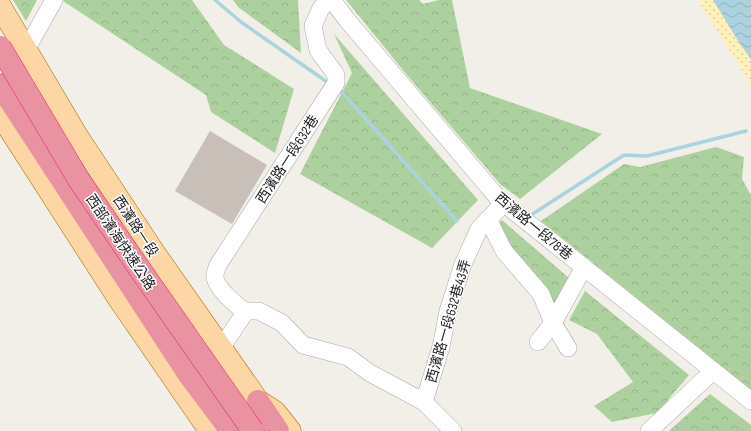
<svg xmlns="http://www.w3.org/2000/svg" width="751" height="431" font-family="'Sofia Sans Condensed','Noto Sans TC',sans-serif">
<defs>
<pattern id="forest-crowns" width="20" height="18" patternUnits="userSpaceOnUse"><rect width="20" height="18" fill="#add19e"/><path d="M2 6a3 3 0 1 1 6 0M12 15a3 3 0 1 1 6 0" fill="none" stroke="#95b388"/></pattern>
<pattern id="sand-dots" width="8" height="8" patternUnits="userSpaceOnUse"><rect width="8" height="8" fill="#fff1ba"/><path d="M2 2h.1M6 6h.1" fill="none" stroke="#dacea0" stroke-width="1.8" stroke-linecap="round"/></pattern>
<pattern id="water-waves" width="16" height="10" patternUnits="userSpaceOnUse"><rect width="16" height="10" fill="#aad3df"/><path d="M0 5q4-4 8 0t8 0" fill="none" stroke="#92b5bf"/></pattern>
</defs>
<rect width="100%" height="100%" fill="#f2efe9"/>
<!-- forest -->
<path fill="url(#forest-crowns)" d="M13,0H37L26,21Z
M64,0H192L224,45L294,89L275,153L211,112L206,95L63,1Z
M233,0H298L301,53L238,7Z
M346,0H419L423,4L439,0H452L470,88L602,134L520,199L500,184L407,75Z
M334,34L478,200L432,248L300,174L352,73Z
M716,147L744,157L742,179L751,195V390L541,221L624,164L640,167Z
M502,220L569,278L552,310L505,243L496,226Z
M585,291L689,375L657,413L612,422L594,406L633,382L597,334L569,320Z
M710,394L751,425V431H669Z"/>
<!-- sand -->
<path fill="url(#sand-dots)" d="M698,0H751V85Z"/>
<!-- water -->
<path fill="url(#water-waves)" d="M713,0H751V59L740,44Z"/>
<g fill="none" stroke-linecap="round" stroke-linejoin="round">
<!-- stream -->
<path stroke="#aad3df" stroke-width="3.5" d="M215,0L241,22L330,84
M339,89L457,221
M531,215L624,155L647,156L746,131"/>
</g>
<!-- building -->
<path fill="#c7bfb8" d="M210,131L267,165L232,224L175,191Z"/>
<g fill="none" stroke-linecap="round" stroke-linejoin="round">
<!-- minor casing -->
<g stroke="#a9a9a9" stroke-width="18">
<path id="minor" d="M332,0L347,20L503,204L506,205L751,401
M26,50L54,0
M488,219L504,251L541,294L553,323L568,348
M244,311H259L282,323L303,345L348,357L370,373L424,402L453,431
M538,342L553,323L584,267
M221,348L242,317L244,311C235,304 213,286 215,274C216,271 217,267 218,265L336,83V75L318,50L313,26L321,8L329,0
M424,402L441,347L448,311L463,264L479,229L503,204
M649,431L713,371"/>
</g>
<!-- major casing -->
<g stroke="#a06b00" stroke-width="23">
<path id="major" d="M0,6L77,136L155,254L258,401L275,412L290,431
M0,114L119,299L210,431"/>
</g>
<!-- highway casing -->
<g stroke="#dc2a67" stroke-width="23">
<path id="highway" d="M0,85L189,375L231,431
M258,401L278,431"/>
</g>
<!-- minor -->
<use href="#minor" stroke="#fff" stroke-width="17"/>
<!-- major -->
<use href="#major" stroke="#fcd6a4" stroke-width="22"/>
<!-- highway -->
<use href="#highway" stroke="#e892a2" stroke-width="22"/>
<!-- highway-bridge casing -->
<g stroke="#dc2a67" stroke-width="23" stroke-linecap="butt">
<path id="highway-bridge" d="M0,47L79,180L139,268L253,431"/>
</g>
<!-- highway-bridge -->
<use href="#highway-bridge" stroke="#e892a2" stroke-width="22"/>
</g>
<g text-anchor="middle" stroke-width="3" stroke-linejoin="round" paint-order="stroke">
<!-- street labels -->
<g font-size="14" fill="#222" stroke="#fff">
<text transform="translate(287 159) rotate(-57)" y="5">西濱路一段632巷</text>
<text transform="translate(136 226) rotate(57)" y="5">西濱路一段</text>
<text transform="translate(534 226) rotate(40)" y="5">西濱路一段78巷</text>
<text transform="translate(121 242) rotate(56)" y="5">西部濱海快速公路</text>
<text transform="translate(448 321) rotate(-74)" y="5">西濱路一段632巷43弄</text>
</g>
</g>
</svg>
